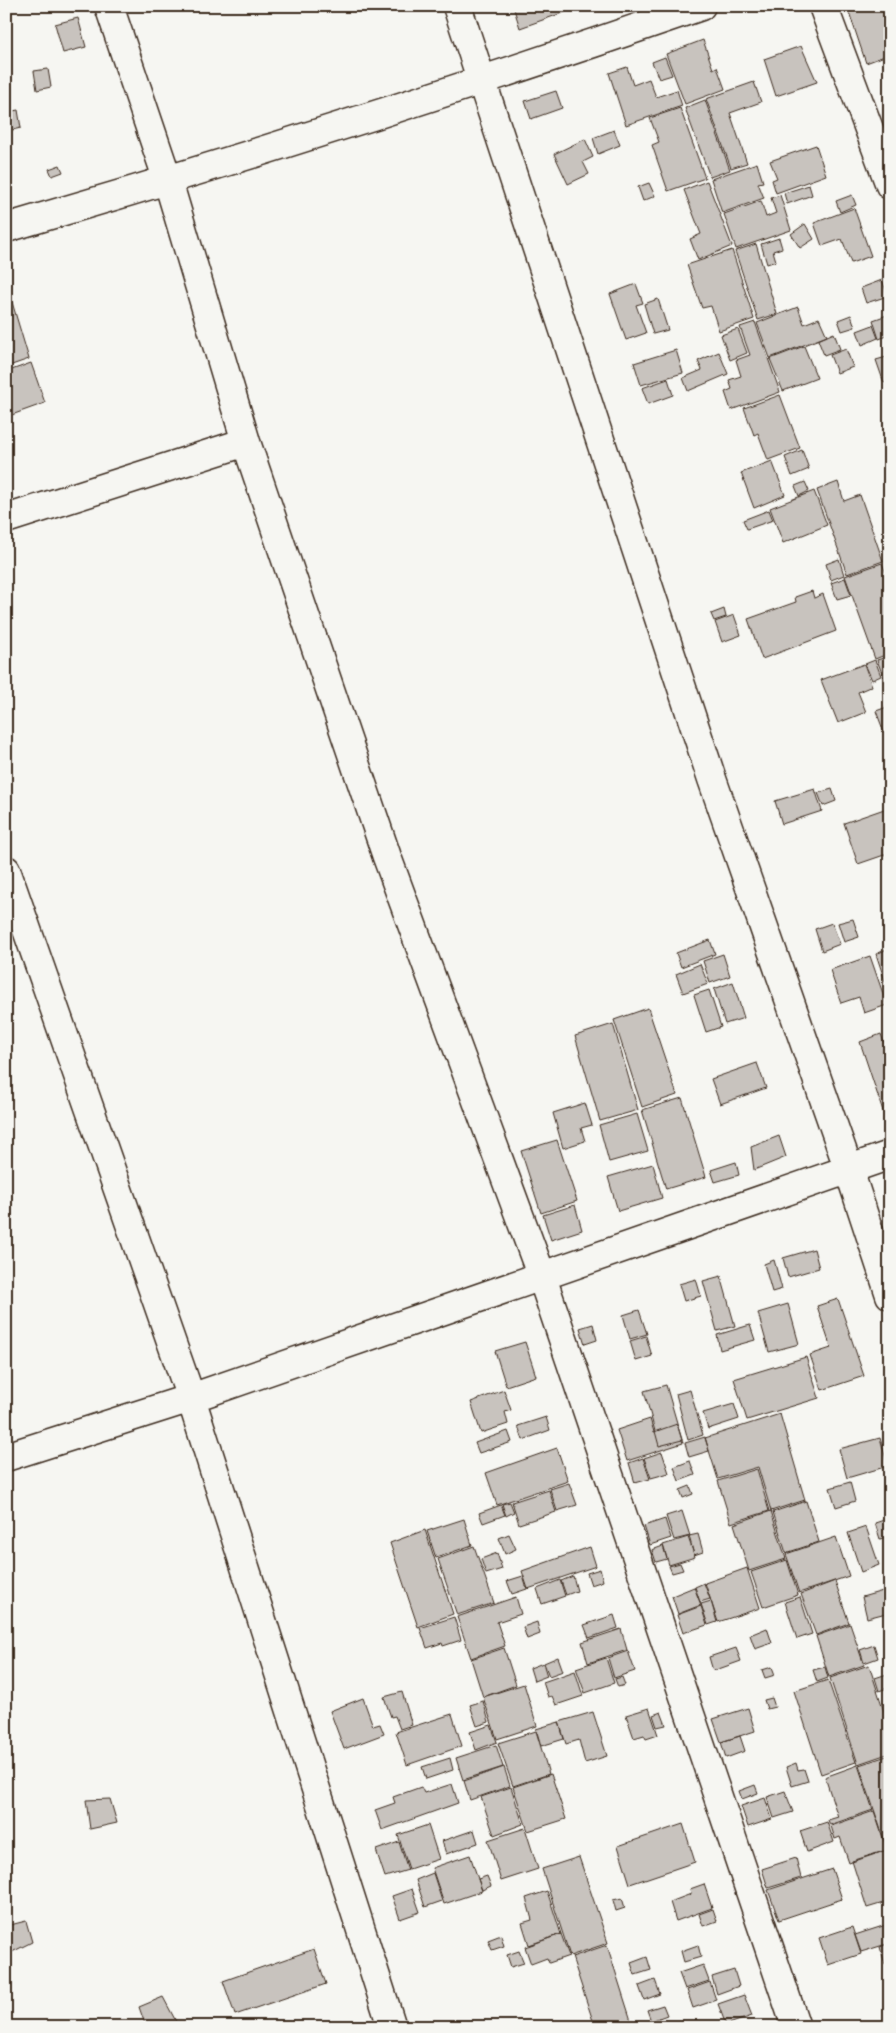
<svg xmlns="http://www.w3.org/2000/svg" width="896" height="2033" font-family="'Playpen Sans',sans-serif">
<rect width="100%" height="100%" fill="#f6f6f2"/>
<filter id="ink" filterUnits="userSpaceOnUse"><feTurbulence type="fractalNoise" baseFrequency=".02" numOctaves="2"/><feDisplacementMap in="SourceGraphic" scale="10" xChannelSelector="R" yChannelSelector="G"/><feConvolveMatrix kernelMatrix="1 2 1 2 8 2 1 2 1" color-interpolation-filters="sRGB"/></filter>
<g filter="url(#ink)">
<!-- building -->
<path fill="#c8c3be" stroke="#3b2a1e" d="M513,6H582L520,28Z
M847,6H870L871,8L890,6V54L866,63Z
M78,18L86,47L63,53L55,24Z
M703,40L713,69L717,67L725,89L685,104L666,54Z
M801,46L817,82L776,96L764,59Z
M665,57L672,75L659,79L652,62Z
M627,67L633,85L649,79L656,97L677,90L682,106L626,125L609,73Z
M48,69L51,87L37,90L34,71Z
M754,82L761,102L730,113L747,163L731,168L706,99Z
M556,91L562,108L531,119L525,101Z
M705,100L730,170L710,177L685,108Z
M680,108L705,178L668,191L652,145L659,142L650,118Z
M18,110L21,128L12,130L8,112Z
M614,130L620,145L598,154L593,138Z
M585,139L593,157L583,162L589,174L568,184L554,154Z
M816,145L826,175L776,193L772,180L777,178L770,161Z
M757,163L763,182L758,183L764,198L722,213L711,179Z
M60,165L63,172L52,176L49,169Z
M707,181L732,246L698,260L690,239L701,234L684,190Z
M649,183L655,196L643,201L638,187Z
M809,185L812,195L787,204L784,193Z
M780,195L791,230L736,249L724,214L761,201L766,217L776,213L771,198Z
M852,195L856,205L840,212L836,201Z
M854,208L871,256L851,263L842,239L822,246L814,223Z
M805,224L814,239L800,248L791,234Z
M779,238L782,248L773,251L776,261L767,264L761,244Z
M756,244L777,314L758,320L735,251Z
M732,250L754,319L719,331L711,306L702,308L687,265Z
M882,280L888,296L866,303L861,288Z
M6,282L29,359L6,367Z
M636,284L643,303L636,305L646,333L626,340L610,294Z
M658,299L668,330L653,334L644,304Z
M798,307L804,324L819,318L827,336L770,358L757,323Z
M890,314V335L879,339L873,320Z
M851,315L855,327L842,331L838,320Z
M755,322L780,392L731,410L725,392L732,389L729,380L741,376L736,360L750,355L740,327Z
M873,325L878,338L862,345L857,331Z
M738,329L747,353L730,360L721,335Z
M834,333L840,349L824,355L818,340Z
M804,346L817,378L783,391L770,359Z
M846,349L853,367L837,373L830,355Z
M676,350L683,373L641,385L634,363Z
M719,352L728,374L688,391L683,378L702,370L698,361Z
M890,356V380L884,383L876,360Z
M31,363L45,403L6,417V372Z
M668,379L673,395L648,404L642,388Z
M780,395L800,448L768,460L758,433L754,435L744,408Z
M802,450L809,469L792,476L785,457Z
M772,461L785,495L754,508L741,473Z
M805,482L809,491L799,496L795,486Z
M838,482L844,501L860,495L883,561L847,574L817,490Z
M814,491L827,525L783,543L770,508Z
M769,510L773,520L747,529L743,520Z
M839,559L844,575L831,580L826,564Z
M882,563L890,584V653L875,659L845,576Z
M845,578L851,595L837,599L831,583Z
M812,591L814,598L823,594L836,631L762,659L748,619L796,602L795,597Z
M724,609L726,617L714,621L711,614Z
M734,615L741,635L722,642L715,622Z
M890,656V694L877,660Z
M875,660L881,676L872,680L865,664Z
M864,664L872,686L858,692L866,712L838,723L821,680Z
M890,706V730L884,732L876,711Z
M815,789L822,811L782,824L775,801Z
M832,789L836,801L823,806L818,793Z
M890,807V853L858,864L844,823Z
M853,919L859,937L844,942L838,923Z
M832,923L840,944L822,951L815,929Z
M710,940L715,954L681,967L676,953Z
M890,948V996L876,954Z
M723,954L730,976L710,983L703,961Z
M870,956L887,1005L864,1013L859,997L841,1003L830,970Z
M700,964L708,984L683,993L676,974Z
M733,982L744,1018L725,1024L714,989Z
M709,990L721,1027L706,1032L694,995Z
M648,1008L677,1095L642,1107L614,1020Z
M613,1024L638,1110L600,1121L575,1036Z
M881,1034L890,1060V1112L884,1114L860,1042Z
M757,1063L766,1088L720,1104L711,1079Z
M682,1098L706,1177L666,1189L642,1110Z
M585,1103L592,1125L581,1128L585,1141L563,1148L553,1113Z
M637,1114L648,1151L609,1162L599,1125Z
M779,1136L786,1157L754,1170L751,1147Z
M557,1140L577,1201L541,1213L521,1151Z
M736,1162L739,1175L715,1182L711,1170Z
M653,1164L662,1198L618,1211L608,1177Z
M575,1205L582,1230L551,1240L543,1215Z
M814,1249L819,1268L788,1277L783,1258Z
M774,1260L782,1289L772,1292L764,1264Z
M721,1276L735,1326L717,1331L703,1281Z
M696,1279L701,1296L684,1301L679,1284Z
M838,1299L864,1376L822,1390L810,1355L831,1348L817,1306Z
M788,1304L799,1344L769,1352L758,1313Z
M639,1310L647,1334L630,1339L623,1315Z
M593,1324L597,1340L585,1344L580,1328Z
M750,1325L755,1340L720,1350L717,1335Z
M646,1336L652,1356L636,1361L630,1341Z
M525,1342L536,1376L506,1386L495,1351Z
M806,1357L819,1398L747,1420L734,1379Z
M666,1385L682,1440L659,1446L644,1391Z
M504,1390L511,1410L505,1412L508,1424L481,1433L471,1402Z
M690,1390L703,1435L688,1440L676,1394Z
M734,1404L739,1419L708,1429L703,1413Z
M780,1414L805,1500L771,1511L758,1467L718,1479L705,1438Z
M546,1417L550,1430L523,1440L518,1426Z
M650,1419L654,1432L677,1424L683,1443L627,1461L617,1430Z
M508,1431L512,1442L479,1453L475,1443Z
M705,1437L709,1451L689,1457L685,1443Z
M880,1438L888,1466L847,1478L839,1449Z
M557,1448L568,1481L497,1505L486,1473Z
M662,1452L669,1473L651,1478L644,1458Z
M643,1458L650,1479L635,1483L629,1463Z
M690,1461L695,1475L679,1481L674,1467Z
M757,1469L769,1511L731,1523L718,1481Z
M850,1482L855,1501L836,1507L830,1488Z
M569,1483L577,1505L557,1511L550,1489Z
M690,1486L693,1494L683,1498L680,1490Z
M549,1490L556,1512L519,1524L512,1502Z
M806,1501L819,1542L786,1553L773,1512Z
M510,1502L514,1512L506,1516L502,1504Z
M501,1505L505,1515L483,1523L479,1513Z
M682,1511L690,1536L674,1540L666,1516Z
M771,1511L786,1559L749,1571L734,1524Z
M890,1518V1536L880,1539L875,1523Z
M464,1519L472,1545L436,1558L427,1531Z
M665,1519L671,1538L650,1545L644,1526Z
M866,1527L879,1565L861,1572L848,1533Z
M425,1530L453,1614L418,1627L390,1543Z
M509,1534L516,1549L505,1554L499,1538Z
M698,1534L703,1552L694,1555L689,1536Z
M688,1537L695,1557L669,1565L663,1545Z
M836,1537L849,1576L799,1593L786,1554Z
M474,1546L494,1603L457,1615L438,1559Z
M663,1546L667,1559L656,1562L652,1550Z
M590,1547L596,1566L528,1589L522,1571Z
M497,1553L502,1569L486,1574L481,1559Z
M787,1560L798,1595L763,1607L751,1572Z
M680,1563L683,1570L672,1573L669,1566Z
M747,1568L760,1608L718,1622L705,1583Z
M600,1569L603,1581L591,1585L587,1573Z
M523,1576L527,1589L512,1594L507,1581Z
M573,1576L577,1591L566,1595L561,1581Z
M560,1580L565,1596L542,1604L537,1589Z
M835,1581L849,1623L816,1635L801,1594Z
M704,1583L710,1599L700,1602L695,1587Z
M694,1587L701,1605L678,1614L672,1596Z
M890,1589V1612L867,1618L862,1597Z
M516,1597L521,1614L497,1622L505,1646L471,1658L457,1617Z
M800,1597L812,1634L797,1639L785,1602Z
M711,1601L717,1622L708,1625L701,1604Z
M701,1606L707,1625L683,1633L677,1615Z
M614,1615L618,1628L589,1638L584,1625Z
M454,1617L461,1640L443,1646L442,1643L427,1648L420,1628Z
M537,1622L540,1634L527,1639L523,1627Z
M850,1624L864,1665L829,1677L816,1636Z
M767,1628L772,1643L755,1649L750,1635Z
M621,1629L627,1650L588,1663L582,1642Z
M874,1645L878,1658L864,1663L860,1650Z
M504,1648L516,1685L483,1697L471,1659Z
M736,1648L741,1661L713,1671L709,1657Z
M628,1651L635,1671L614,1678L608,1658Z
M558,1657L563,1671L549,1676L544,1663Z
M606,1658L614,1683L585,1693L576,1668Z
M543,1663L547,1676L534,1681L530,1668Z
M869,1665L890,1730V1753L858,1764L830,1678Z
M772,1667L775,1675L765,1678L762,1670Z
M825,1667L828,1678L817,1682L813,1670Z
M575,1671L583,1696L556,1705L552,1696L548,1697L543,1682Z
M890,1673V1687L879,1691L875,1678Z
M622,1677L625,1685L618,1687L615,1679Z
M828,1680L856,1762L821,1774L794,1691Z
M524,1684L537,1726L497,1739L483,1697Z
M402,1692L412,1725L400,1729L395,1716L391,1717L384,1697Z
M363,1698L373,1726L380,1724L384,1734L344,1749L330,1711Z
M772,1698L775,1707L767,1709L764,1700Z
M483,1701L489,1722L477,1726L470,1705Z
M649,1708L658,1735L646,1739L644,1735L634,1738L626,1715Z
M748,1708L755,1731L721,1742L713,1719Z
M593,1712L607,1756L585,1763L579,1740L566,1744L559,1722Z
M661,1712L666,1725L657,1727L653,1715Z
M452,1714L462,1746L407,1765L396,1732Z
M559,1722L564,1739L541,1746L536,1729Z
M491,1725L497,1742L476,1750L470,1732Z
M536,1731L549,1774L513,1786L498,1743Z
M740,1736L745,1751L726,1758L721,1742Z
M496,1745L503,1767L463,1780L456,1758Z
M890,1755V1847L887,1848L859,1765Z
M450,1758L453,1770L426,1779L422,1767Z
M796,1763L798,1770L804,1769L808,1781L792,1786L786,1767Z
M858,1765L873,1810L830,1825L828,1820L838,1817L825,1777Z
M504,1767L510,1786L470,1800L464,1781Z
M551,1774L566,1819L528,1831L513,1787Z
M452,1784L458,1803L382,1830L375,1810L395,1803L393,1797L421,1787L424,1793Z
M755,1785L758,1793L742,1799L739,1791Z
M511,1787L523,1824L494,1835L481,1797Z
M785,1791L793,1812L774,1818L767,1797Z
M765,1798L772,1819L748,1827L741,1806Z
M110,1799L117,1823L90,1829L86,1800Z
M874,1811L887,1850L849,1863L840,1837L835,1839L831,1826Z
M827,1822L834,1842L807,1852L800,1831Z
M683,1824L695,1862L630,1884L618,1846Z
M428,1825L439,1859L409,1869L398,1835Z
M525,1828L538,1869L501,1881L488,1840Z
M474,1830L478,1843L446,1854L442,1841Z
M399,1842L408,1870L385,1877L376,1850Z
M887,1850L890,1860V1901L867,1908L852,1861Z
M470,1855L482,1891L444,1904L432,1868Z
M579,1857L608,1943L570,1956L542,1869Z
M796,1858L801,1878L768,1888L762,1869Z
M832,1869L842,1899L779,1920L768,1890Z
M433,1873L442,1901L425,1907L416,1880Z
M487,1876L491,1886L482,1890L478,1879Z
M704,1884L712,1908L676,1921L670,1902L691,1894L690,1889Z
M412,1889L420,1912L400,1919L392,1896Z
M547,1891L561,1934L529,1945L522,1923L532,1920L526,1898Z
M622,1898L625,1908L616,1911L613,1900Z
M713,1909L717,1921L703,1926L699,1914Z
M26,1921L32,1942L6,1955V1926Z
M886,1925L890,1943L861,1952L855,1935Z
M852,1927L861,1954L828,1965L819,1938Z
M561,1934L569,1956L549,1963L547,1958L531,1964L525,1947Z
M501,1935L504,1946L492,1950L488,1940Z
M890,1943V1962L885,1964L880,1947Z
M607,1945L633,2027H595L572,1957Z
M698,1945L701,1957L684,1962L681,1951Z
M314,1949L326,1984L235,2015L223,1981Z
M519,1951L524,1963L511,1967L507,1955Z
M647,1957L651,1970L635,1975L631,1963Z
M703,1965L709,1981L685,1989L679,1973Z
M734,1970L739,1986L717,1994L712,1977Z
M655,1980L660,1994L644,2000L639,1986Z
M710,1982L716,2000L693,2008L687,1990Z
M744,1995L752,2016L726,2025L718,2004Z
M163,1997L179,2027H146L139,2007Z
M663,2005L667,2015L651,2021L647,2010Z
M659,2018L662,2027H647L646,2023Z
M341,2020L343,2027H328L327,2026Z"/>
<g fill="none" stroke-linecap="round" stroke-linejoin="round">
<!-- minor casing -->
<g stroke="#3b2a1e" stroke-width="31">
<path id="minor" d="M109,6L168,181L246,442L387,857L542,1277L796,2027
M457,6L712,779L849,1170L890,1295
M823,6L890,185
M6,228C240,160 471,86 701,6
M6,519L246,442
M6,870L191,1398L392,2027
M6,1457L191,1398L890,1155"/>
</g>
<!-- minor -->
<use href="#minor" stroke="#f6f6f2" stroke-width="28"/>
</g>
</g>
<!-- margin -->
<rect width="896" height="2033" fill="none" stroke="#f6f6f2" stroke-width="25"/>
<rect x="12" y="12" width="871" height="2008" fill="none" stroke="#3b2a1e" stroke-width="2" filter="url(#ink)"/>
</svg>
